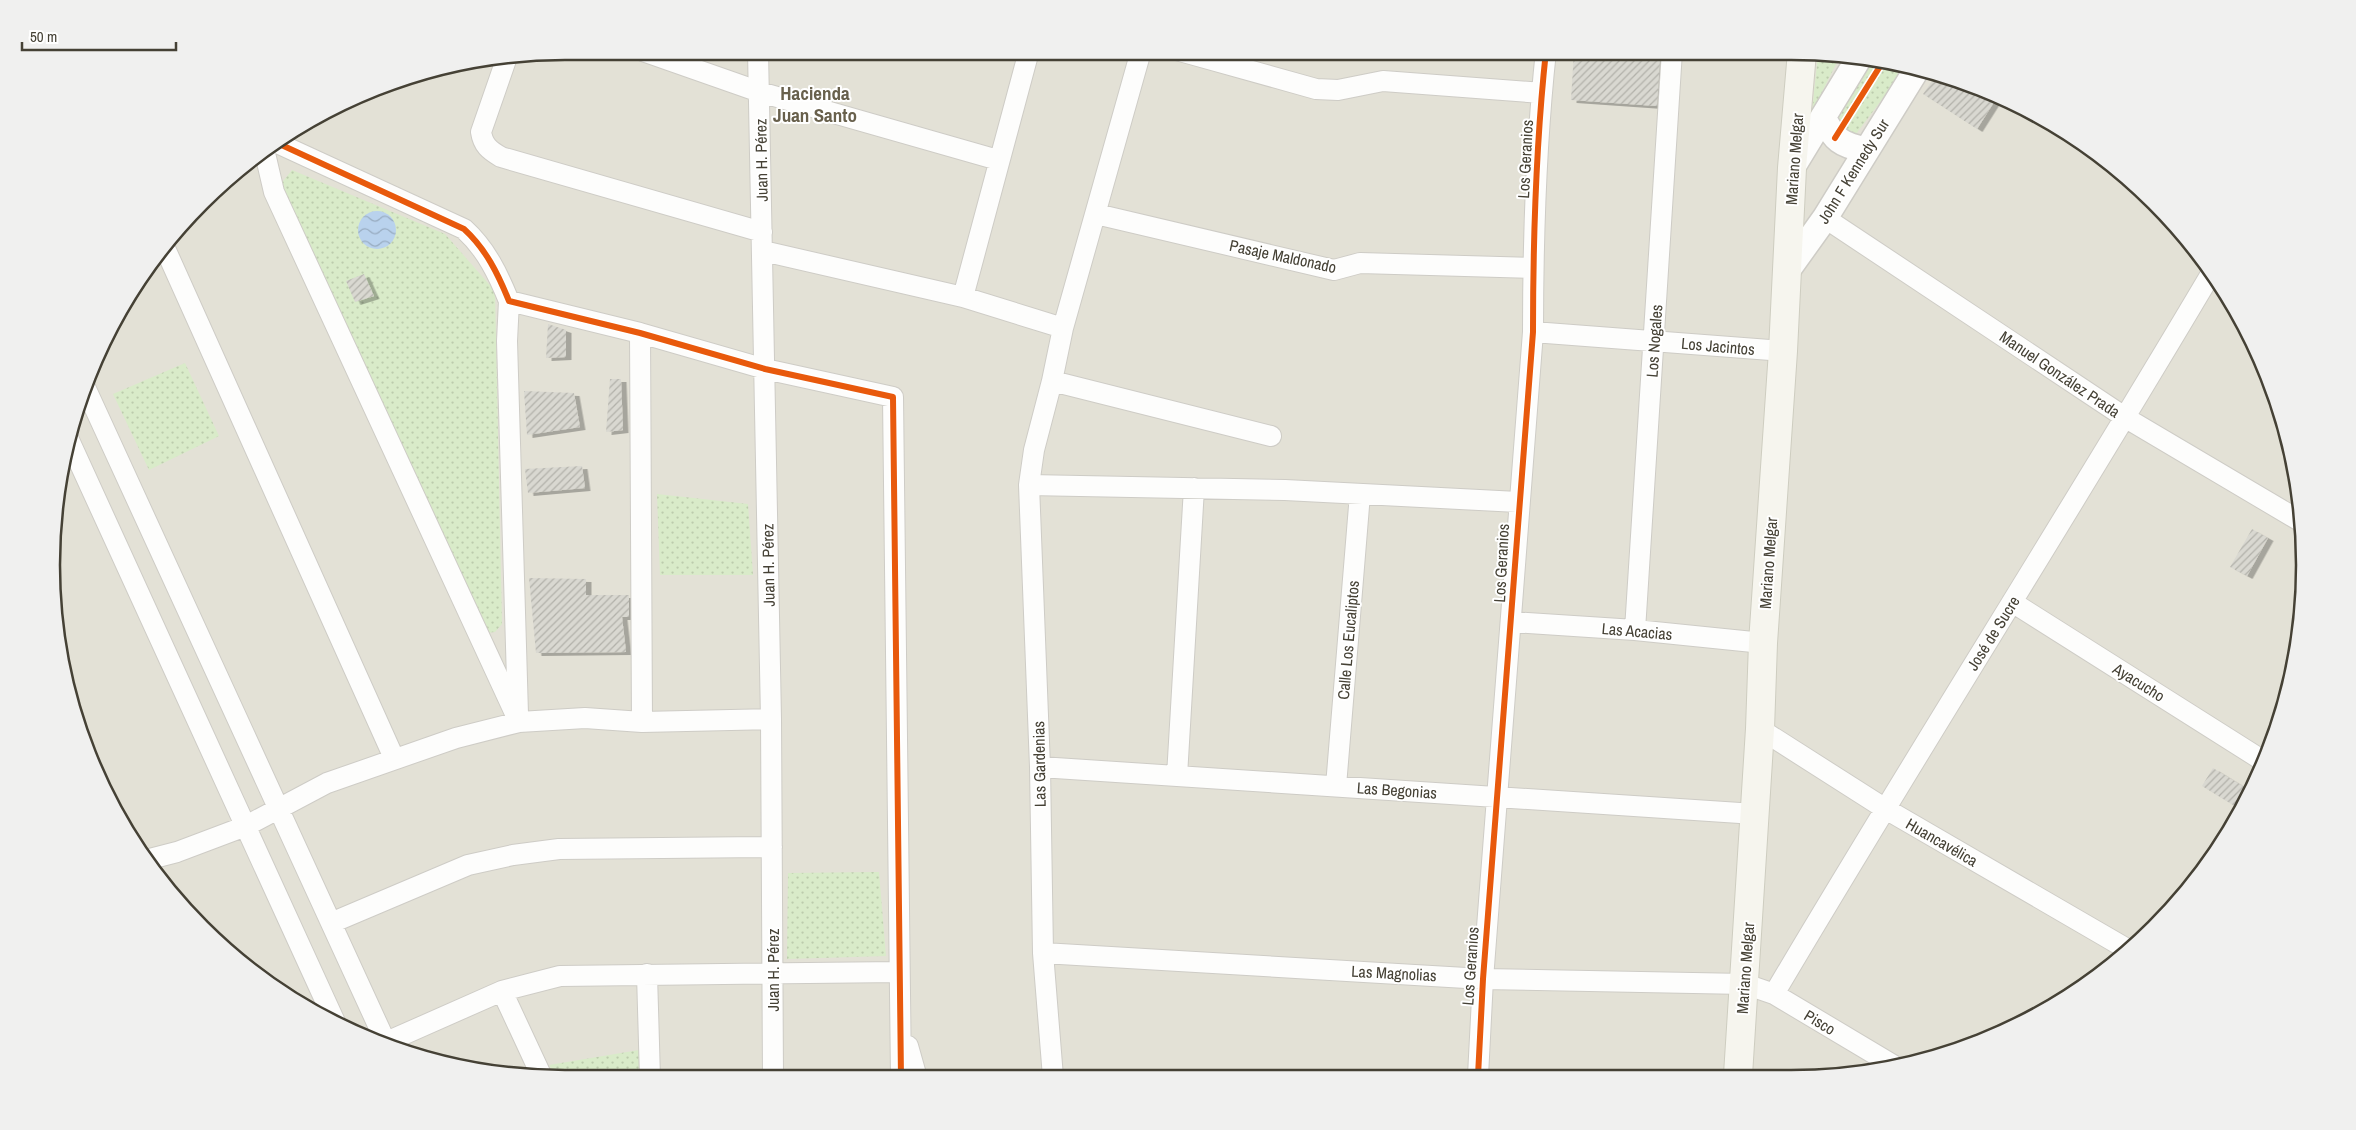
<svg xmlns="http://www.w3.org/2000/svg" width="2356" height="1130" font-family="'Archivo Narrow',sans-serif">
<defs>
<pattern id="park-dots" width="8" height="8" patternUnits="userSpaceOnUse" patternTransform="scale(1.25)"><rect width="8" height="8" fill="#d9ebc9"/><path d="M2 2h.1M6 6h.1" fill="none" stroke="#bccbad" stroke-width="1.8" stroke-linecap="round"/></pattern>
<pattern id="water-waves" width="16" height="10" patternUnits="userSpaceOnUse" patternTransform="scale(1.25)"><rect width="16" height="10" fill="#b9d2ed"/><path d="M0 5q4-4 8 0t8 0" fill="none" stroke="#98acc1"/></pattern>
<pattern id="building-hatch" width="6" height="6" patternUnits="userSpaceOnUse" patternTransform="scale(1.25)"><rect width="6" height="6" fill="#d9d8d1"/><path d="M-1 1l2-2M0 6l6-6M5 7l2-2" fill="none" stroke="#b2b1aa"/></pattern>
<filter id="shadow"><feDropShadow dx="5.5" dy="3" stdDeviation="0" flood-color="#0004"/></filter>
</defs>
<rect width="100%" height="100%" fill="#f0efe9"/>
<!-- residential -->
<path fill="#e3e1d6" d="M565,51H1791L1892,61L1988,90L2077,138L2154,202L2218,280L2266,369L2295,465L2305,565L2295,666L2266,762L2199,878L2104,972L1988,1040L1858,1074L565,1079L464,1069L368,1040L279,992L202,928L157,878L104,792L78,730L56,632L51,565L61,465L90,368L138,280L179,226L252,158L308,120L400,79L465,61Z"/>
<!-- park -->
<path fill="url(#park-dots)" d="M1818,54L1840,56L1812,112Z
M1869,59L1892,61L1907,66L1853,138L1837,115Z
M292,170L445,234L495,291L502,624L495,632L485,633L280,185Z
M185,363L219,436L149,470L113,394Z
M657,494L748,504L753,575H660Z
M879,872L886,956L787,959L788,873Z
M639,1050V1078H556L549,1065Z"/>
<!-- water -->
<path fill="url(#water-waves)" d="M358 230a19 19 0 1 1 38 0a19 19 0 1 1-38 0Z"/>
<!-- building -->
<path fill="url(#building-hatch)" filter="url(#shadow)" d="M1574,51L1660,57L1657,106L1571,100Z
M1936,75L1976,87L1996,99L1977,129L1923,94Z
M364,274L374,296L355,302L346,281Z
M548,324L566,330V357L546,358Z
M610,379H621L623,430L606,432Z
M524,391L574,393L580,427L527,435Z
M582,466L585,488L528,493L525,469Z
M2252,529L2268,538L2247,576L2230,567Z
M529,578L586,579V595H629V617H622L626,652L536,653Z
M2213,768L2249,790L2238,808L2202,786Z"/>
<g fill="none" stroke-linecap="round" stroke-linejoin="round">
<!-- minor casing -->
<g stroke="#ceccc6" stroke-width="22">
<path id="minor" d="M643,51L760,92L998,160
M758,51L771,719L773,1078
M1180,51L1316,89L1338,90L1383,81L1542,93
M507,57L481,132C483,145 489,150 501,157L762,232
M275,142L464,229C486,249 498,274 509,301L640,333L765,369L893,397L901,1078
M264,149L274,192L519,722
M1096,214L1334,270L1360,263L1533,268
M1825,218L2126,418L2300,521
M164,246L394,758
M763,251L963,297L1063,328
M963,297L1029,51
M509,301L507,341L518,714
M1533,332L1783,351
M640,333L642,722
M1052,381L1271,436
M85,387L387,1045
M69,440L335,1022
M1029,485L1285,490L1518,502
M2012,602L2265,762
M1511,622L1635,630L1763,643
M1635,630L1672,51
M1760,729L1884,808L2127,949
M1040,767L1755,814
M1177,776L1194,488
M1336,786L1360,494
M146,860L177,852L246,826L327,783L456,738L519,722L585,718L642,722L771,719
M331,923L468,865L513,855L559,849L772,847
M1043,953L1483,979L1745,984L1774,994L1893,1065
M647,974L650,1078
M502,991L542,1077
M1774,994C1917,752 2069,514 2212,272
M382,1044L502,991L560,976L899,972
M908,1046L917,1078
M1478,1076L1483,979L1533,332C1533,239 1536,143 1546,51
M1053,1077L1043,953L1040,767L1029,485L1034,450L1052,381L1063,328L1141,51"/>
</g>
<!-- tertiary casing -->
<g stroke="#ceccc6" stroke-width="28">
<path id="tertiary" d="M1823,117C1834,140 1841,145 1866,150
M1792,168L1859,58
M1787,271L1825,218L1917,69"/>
</g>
<!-- secondary casing -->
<g stroke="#cecdc0" stroke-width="30">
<path id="secondary" d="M1738,1075L1760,729L1763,643L1783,351L1792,168L1802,52"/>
</g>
<!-- minor -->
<use href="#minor" stroke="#fdfdfc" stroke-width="20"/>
<!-- tertiary -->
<use href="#tertiary" stroke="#fdfdfc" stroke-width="25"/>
<!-- secondary -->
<use href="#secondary" stroke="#f6f5ee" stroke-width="28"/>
<!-- cycleway casing -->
<g stroke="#fff" stroke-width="9">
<path id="cycleway" d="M1835,138L1884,60
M275,142L464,229C486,249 498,274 509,301L640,333L765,369L893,397L901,1078
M1478,1076L1483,979L1533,332C1533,239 1536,143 1546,51"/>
</g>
<!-- cycleway -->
<use href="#cycleway" stroke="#e8590c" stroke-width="6"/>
</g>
<g text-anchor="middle" stroke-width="4" stroke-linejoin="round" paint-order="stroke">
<!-- street labels -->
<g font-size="16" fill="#454135" stroke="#fff">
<text transform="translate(1525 159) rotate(-87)" y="6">Los Geranios</text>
<text transform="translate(1794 159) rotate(-86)" y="6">Mariano Melgar</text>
<text transform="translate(761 160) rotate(-91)" y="6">Juan H. Pérez</text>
<text transform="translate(1853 171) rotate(-58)" y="6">John F Kennedy Sur</text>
<text transform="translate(1283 256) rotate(12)" y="6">Pasaje Maldonado</text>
<text transform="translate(1654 341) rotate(-86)" y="6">Los Nogales</text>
<text transform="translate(1718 346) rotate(5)" y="6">Los Jacintos</text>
<text transform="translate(2060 374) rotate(34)" y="6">Manuel González Prada</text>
<text transform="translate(1501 563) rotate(-87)" y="6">Los Geranios</text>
<text transform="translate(1768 563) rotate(-86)" y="6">Mariano Melgar</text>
<text transform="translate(768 565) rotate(-91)" y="6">Juan H. Pérez</text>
<text transform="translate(1637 631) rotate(5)" y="6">Las Acacias</text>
<text transform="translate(1993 633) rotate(-58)" y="6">José de Sucre</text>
<text transform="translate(1348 640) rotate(-85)" y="6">Calle Los Eucaliptos</text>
<text transform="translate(2139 682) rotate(32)" y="6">Ayacucho</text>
<text transform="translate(1039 764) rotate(-91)" y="6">Las Gardenias</text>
<text transform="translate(1397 790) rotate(4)" y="6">Las Begonias</text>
<text transform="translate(1942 842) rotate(30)" y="6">Huancavélica</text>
<text transform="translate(1470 966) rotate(-86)" y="6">Los Geranios</text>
<text transform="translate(1745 968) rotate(-86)" y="6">Mariano Melgar</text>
<text transform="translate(773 970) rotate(-90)" y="6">Juan H. Pérez</text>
<text transform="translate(1394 973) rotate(3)" y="6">Las Magnolias</text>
<text transform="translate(1820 1022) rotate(31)" y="6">Pisco</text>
</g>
<!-- quarter labels -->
<g font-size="19" font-weight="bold" fill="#68604c" stroke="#fff">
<text x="815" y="100">Hacienda<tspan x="815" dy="22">Juan Santo</tspan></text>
</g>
</g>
<!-- crop -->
<path d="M0 0H2356V1130H0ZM565 60H1791A505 505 0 0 1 2296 565V565A505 505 0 0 1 1791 1070H565A505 505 0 0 1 60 565V565A505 505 0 0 1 565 60Z" fill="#f0f0ef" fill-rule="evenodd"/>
<path fill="none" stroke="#454135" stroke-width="2.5" d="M565 60H1791A505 505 0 0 1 2296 565V565A505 505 0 0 1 1791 1070H565A505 505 0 0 1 60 565V565A505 505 0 0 1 565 60Z"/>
<!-- scale -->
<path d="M22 42v8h154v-8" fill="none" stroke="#454135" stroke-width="2.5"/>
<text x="30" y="42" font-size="15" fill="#454135" stroke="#ffffff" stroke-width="4" paint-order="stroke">50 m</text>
</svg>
